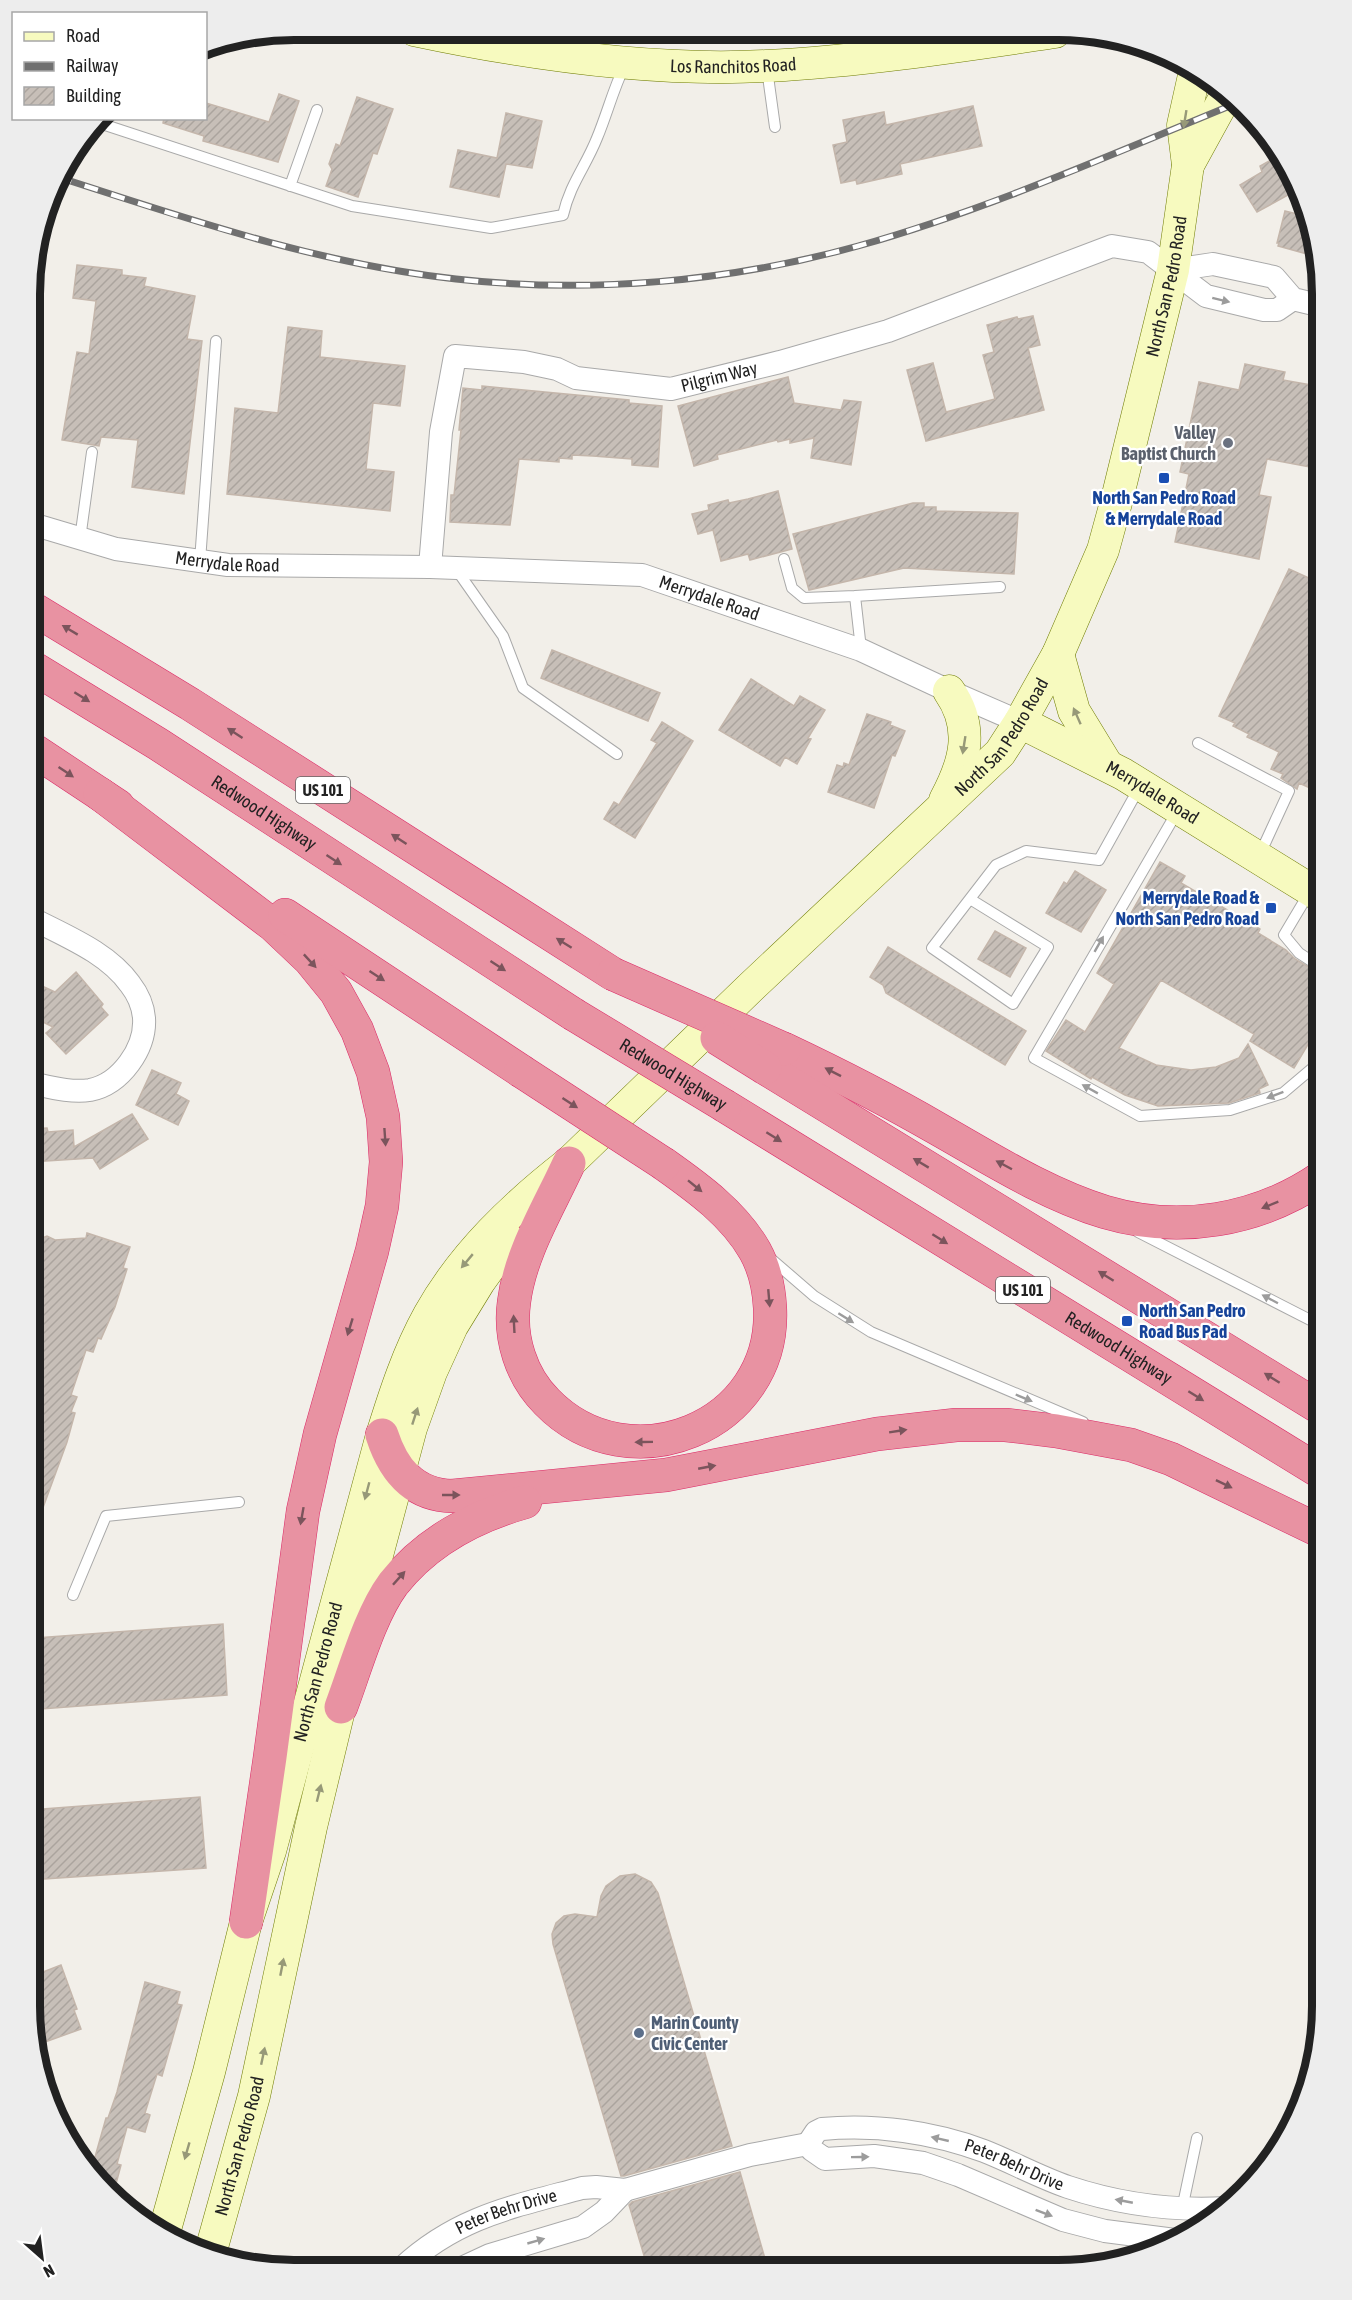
<svg xmlns="http://www.w3.org/2000/svg" width="1352" height="2300" font-family="'Asap Condensed',sans-serif">
<defs>
<pattern id="building-hatch" width="6" height="6" patternUnits="userSpaceOnUse" patternTransform="scale(1.5)"><rect width="6" height="6" fill="#c7bfb8"/><path d="M-1 1l2-2M0 6l6-6M5 7l2-2" fill="none" stroke="#aba49e"/></pattern>
</defs>
<rect width="100%" height="100%" fill="#f2efe9"/>
<!-- building -->
<path fill="url(#building-hatch)" stroke="#c4b6ab" stroke-width="1.5" d="M279,94L299,101L278,162L203,141L204,136L163,123L164,118H206V103L269,122Z
M357,97L393,109L377,154L373,153L358,197L326,186L332,169L329,164L336,144L340,146Z
M973,106L982,146L900,164L902,174L857,184L856,180L841,183L833,145L847,142L843,120L884,112L886,125Z
M506,113L542,121L532,168L506,164L499,197L450,187L458,150L497,158Z
M1280,155L1292,177L1285,181L1290,194L1257,212L1240,185L1262,172L1260,166Z
M1285,211L1306,216L1314,256L1278,246L1279,243H1277Z
M77,265L122,270V275L146,278L144,286L195,296L187,339L202,341L184,494L132,487L138,440L101,437L99,446L62,440L77,352L89,354L96,301L73,298Z
M1033,316L1040,345L1028,348L1044,410L926,441L907,370L933,363L946,412L995,399L983,355L994,352L987,325L1017,317L1018,319Z
M288,327L322,331L320,357L405,366L400,406L373,403L366,469L394,472L390,511L227,494L235,408L278,413Z
M1245,364L1285,372L1283,380L1322,387V468L1316,466L1315,468L1267,459L1259,495L1271,497L1259,559L1175,542L1189,474L1180,472L1199,382L1239,390Z
M788,377L794,403L841,410L844,400L861,402L851,465L811,458L814,438L790,443V439L778,442L777,440L717,455L718,459L694,466L678,406Z
M482,386L629,400V403L662,406L658,467L632,465V459L593,456L572,455V459L559,458V462L519,459L510,525L450,522L451,495H454L461,430H459L463,388L482,390Z
M778,491L792,549L750,560L748,554L721,561L713,530L698,534L692,514L709,510L708,505L728,500L729,503L748,499Z
M913,503H924V507H936V511L1018,513L1014,574L904,568L809,590L793,534Z
M1289,569L1322,584V764L1310,788L1299,783L1297,789L1281,778L1283,774L1271,769L1279,752L1247,737L1249,734L1233,726L1235,723L1219,716Z
M552,650L660,693L648,721L541,678Z
M751,679L794,706L800,696L825,710L808,738L811,739L797,764L785,757L780,766L719,730Z
M867,714L891,722L890,725L905,731L895,756L892,755L874,808L828,792L837,765L843,767L844,763L849,765Z
M662,722L693,741L635,838L604,819L614,802L619,805L657,743L651,740Z
M1160,862L1185,876L1181,883L1260,929L1258,933L1286,950L1295,959L1322,975V1021L1294,1068L1250,1041L1254,1034L1161,980L1119,1048L1156,1065L1191,1070L1216,1067L1239,1058L1248,1044L1268,1085L1259,1089L1260,1093L1229,1103L1158,1106L1125,1095L1092,1077L1091,1079L1046,1051L1066,1020L1085,1032L1114,984L1097,973Z
M1075,871L1106,890L1081,932L1046,913L1064,882L1067,884Z
M995,931L1026,948L1010,977L978,959Z
M888,947L1026,1031L1005,1065L886,993L883,985L870,977Z
M76,972L103,1004L101,1007L108,1015L66,1054L46,1033L53,1027L31,1016V981L55,992Z
M152,1070L181,1083L176,1094L189,1101L178,1125L136,1105Z
M132,1114L148,1139L100,1169L93,1158L31,1162V1129L47,1128L48,1132L73,1130L74,1147Z
M87,1233L130,1247L123,1268L127,1269L115,1307L101,1339L98,1338L93,1352L86,1350L71,1395L77,1397L71,1412L75,1413L67,1442L33,1535H31V1258L37,1240L47,1236L55,1240L86,1238Z
M223,1624L227,1695L41,1709L36,1638Z
M200,1797L206,1868L30,1880V1810Z
M635,1874L651,1882L658,1893L732,2146L624,2176H621L553,1944L552,1934L556,1923L564,1916L575,1914L597,1917L601,1896L606,1886L620,1876Z
M61,1965L77,2009L74,2010L81,2029L45,2042L30,2000V1977Z
M145,1982L180,1992L177,2004L182,2005L162,2076L157,2074L145,2113L150,2115L145,2132L127,2127L117,2164L121,2165L113,2195L84,2166L76,2152L95,2157L106,2118H108L117,2092Z
M740,2172L768,2269H648L629,2205L632,2202Z"/>
<g fill="none" stroke-linecap="round" stroke-linejoin="round">
<!-- service casing -->
<g stroke="#a9a9a9" stroke-width="12">
<path id="service" d="M767,69L775,127
M99,123L352,206L491,228L563,215C570,184 586,166 597,138C607,114 613,90 624,67
M290,186L317,110
M80,539L92,452
M784,559L792,588L804,598L855,596L861,649
M200,561L216,341
M456,569L503,636L523,688L617,754
M855,596L1000,587
M1198,743L1289,791L1260,854
M1177,812L1034,1058L1140,1116L1230,1110L1283,1093L1322,1060
M1309,893L1284,935L1299,953L1322,968
M970,899L1048,947L1013,1004L932,948L996,865L1026,851L1099,860L1139,788
M1138,1232L1322,1326
M770,1258L814,1296L871,1332L1083,1422
M73,1595L106,1516L239,1502
M1182,2209L1197,2138"/>
</g>
<!-- minor casing -->
<g stroke="#a9a9a9" stroke-width="24">
<g id="minor">
<path d="M1173,270L1213,264L1274,277L1293,299L1322,306"/>
<path id="s1" d="M32,524L116,549L228,565L430,567L642,575L861,650L949,691L1020,722"/>
<path id="s2" d="M430,567L441,432L455,356L524,362L557,369L576,378L671,389L780,362L888,331L1112,246L1148,252L1206,296L1264,310H1277L1293,299"/>
<path d="M31,1083C50,1087 71,1093 90,1090C121,1084 146,1048 144,1018C143,1006 137,993 130,984C107,952 65,936 31,918"/>
<path id="s3" d="M808,2144L816,2132L822,2129C876,2124 933,2132 984,2151C1012,2162 1039,2177 1068,2187C1119,2204 1172,2211 1226,2208"/>
<path d="M808,2144L812,2150L825,2159L874,2156L923,2163L958,2175L1063,2220L1105,2231L1175,2240"/>
<path id="s4" d="M402,2268C457,2217 512,2207 582,2188L596,2187L625,2190L750,2155L808,2144"/>
<path d="M462,2268L490,2255L583,2227L604,2212L625,2190"/>
</g>
</g>
<!-- secondary casing -->
<g stroke="#707d05" stroke-width="33">
<g id="secondary">
<path id="s5" d="M414,30C527,54 651,72 766,66C863,61 960,46 1055,32"/>
<path d="M1188,165L1227,94"/>
<path d="M1058,654L1074,711L1107,765"/>
<path id="s6" d="M1020,722L1123,774L1322,897"/>
<path d="M945,800C965,763 975,728 949,691"/>
<path id="s7" d="M164,2233L209,2072L246,1922L270,1851L382,1435C395,1393 408,1353 429,1315C463,1254 515,1205 569,1163L751,987L1000,753L1020,722L1058,654L1103,550L1117,499L1173,270L1188,165L1183,125L1195,71"/>
<path id="s8" d="M210,2254L254,2096L311,1827L369,1585L411,1428L431,1372L452,1326L479,1282L509,1240"/>
</g>
</g>
<!-- motorway casing -->
<g stroke="#dc2a67" stroke-width="34">
<g id="motorway">
<path d="M32,608L190,704L613,974"/>
<path id="s9" d="M32,667L158,744L573,1014"/>
<path d="M32,749L118,806"/>
<path d="M100,794L273,925L310,960L336,992L357,1030L373,1072L383,1117L386,1162L382,1206L372,1251L320,1434L303,1511L270,1757L246,1922"/>
<path d="M285,915L521,1071"/>
<path d="M784,1049C837,1074 888,1100 938,1129C991,1159 1046,1194 1105,1212C1179,1234 1258,1221 1322,1177"/>
<path d="M765,1068L1322,1409"/>
<path id="s10" d="M725,1106L1322,1473"/>
<path d="M569,1163C549,1207 520,1253 514,1302C509,1338 521,1376 547,1402C629,1486 776,1427 770,1308C769,1288 765,1269 755,1251C734,1214 698,1188 664,1164"/>
<path d="M382,1435C393,1469 413,1495 452,1496L666,1475L877,1434L956,1425H1006L1056,1431L1131,1445L1171,1459L1322,1532"/>
<path d="M341,1707C355,1670 370,1615 393,1584C426,1542 475,1516 525,1502"/>
</g>
</g>
<!-- service -->
<use href="#service" stroke="#fff" stroke-width="10"/>
<!-- minor -->
<use href="#minor" stroke="#fff" stroke-width="22"/>
<!-- secondary -->
<use href="#secondary" stroke="#f7fabf" stroke-width="32"/>
<!-- motorway -->
<use href="#motorway" stroke="#e892a2" stroke-width="33"/>
<!-- rail casing -->
<g stroke="#707070" stroke-width="7">
<path id="rail" d="M58,177C188,219 319,264 456,279C590,294 728,282 858,246C987,210 1112,154 1237,103"/>
</g>
<!-- rail -->
<use href="#rail" stroke="#fff" stroke-width="4.5" stroke-dasharray="14" stroke-linecap="butt"/>
<!-- motorway-bridge casing -->
<g stroke="#dc2a67" stroke-width="34" stroke-linecap="butt">
<g id="motorway-bridge">
<path d="M613,974L784,1049"/>
<path id="s11" d="M573,1014L725,1106"/>
<path d="M717,1038L765,1068"/>
<path d="M521,1071L664,1164"/>
</g>
</g>
<!-- motorway-bridge -->
<use href="#motorway-bridge" stroke="#e892a2" stroke-width="33"/>
</g>
<!-- one-way arrows -->
<defs><path id="oneway-solid" d="M-6-.8H1V-3.2L6.5 0L1 3.2V.8H-6Z" transform="scale(1.5)"/></defs>
<g fill="#979978">
<use href="#oneway-solid" transform="translate(1185 119) rotate(99)"/>
<use href="#oneway-solid" transform="translate(1077 716) rotate(-114)"/>
<use href="#oneway-solid" transform="translate(964 745) rotate(99)"/>
<use href="#oneway-solid" transform="translate(467 1261) rotate(130)"/>
<use href="#oneway-solid" transform="translate(415 1416) rotate(-72)"/>
<use href="#oneway-solid" transform="translate(367 1491) rotate(105)"/>
<use href="#oneway-solid" transform="translate(319 1793) rotate(-76)"/>
<use href="#oneway-solid" transform="translate(282 1967) rotate(-79)"/>
<use href="#oneway-solid" transform="translate(263 2056) rotate(-78)"/>
<use href="#oneway-solid" transform="translate(187 2151) rotate(106)"/>
</g>
<g fill="#9c9c9c">
<use href="#oneway-solid" transform="translate(1221 300) rotate(14)"/>
<use href="#oneway-solid" transform="translate(1099 944) rotate(-60)"/>
<use href="#oneway-solid" transform="translate(1090 1089) rotate(-151)"/>
<use href="#oneway-solid" transform="translate(1275 1095) rotate(159)"/>
<use href="#oneway-solid" transform="translate(1270 1299) rotate(-152)"/>
<use href="#oneway-solid" transform="translate(846 1318) rotate(32)"/>
<use href="#oneway-solid" transform="translate(1024 1398) rotate(23)"/>
<use href="#oneway-solid" transform="translate(940 2139) rotate(-167)"/>
<use href="#oneway-solid" transform="translate(860 2157) rotate(-1)"/>
<use href="#oneway-solid" transform="translate(1124 2201) rotate(-169)"/>
<use href="#oneway-solid" transform="translate(1044 2213) rotate(21)"/>
<use href="#oneway-solid" transform="translate(536 2241) rotate(-16)"/>
</g>
<g fill="#7b545c">
<use href="#oneway-solid" transform="translate(70 630) rotate(-149)"/>
<use href="#oneway-solid" transform="translate(82 697) rotate(32)"/>
<use href="#oneway-solid" transform="translate(235 733) rotate(-147)"/>
<use href="#oneway-solid" transform="translate(66 772) rotate(34)"/>
<use href="#oneway-solid" transform="translate(399 839) rotate(-147)"/>
<use href="#oneway-solid" transform="translate(334 860) rotate(33)"/>
<use href="#oneway-solid" transform="translate(564 943) rotate(-148)"/>
<use href="#oneway-solid" transform="translate(310 961) rotate(47)"/>
<use href="#oneway-solid" transform="translate(498 966) rotate(33)"/>
<use href="#oneway-solid" transform="translate(377 976) rotate(33)"/>
<use href="#oneway-solid" transform="translate(833 1072) rotate(-153)"/>
<use href="#oneway-solid" transform="translate(570 1103) rotate(33)"/>
<use href="#oneway-solid" transform="translate(385 1137) rotate(86)"/>
<use href="#oneway-solid" transform="translate(774 1137) rotate(32)"/>
<use href="#oneway-solid" transform="translate(921 1163) rotate(-149)"/>
<use href="#oneway-solid" transform="translate(1004 1165) rotate(-152)"/>
<use href="#oneway-solid" transform="translate(695 1186) rotate(39)"/>
<use href="#oneway-solid" transform="translate(1270 1205) rotate(158)"/>
<use href="#oneway-solid" transform="translate(940 1239) rotate(32)"/>
<use href="#oneway-solid" transform="translate(1106 1276) rotate(-148)"/>
<use href="#oneway-solid" transform="translate(769 1298) rotate(85)"/>
<use href="#oneway-solid" transform="translate(514 1324) rotate(-93)"/>
<use href="#oneway-solid" transform="translate(350 1327) rotate(107)"/>
<use href="#oneway-solid" transform="translate(1272 1378) rotate(-148)"/>
<use href="#oneway-solid" transform="translate(1196 1396) rotate(32)"/>
<use href="#oneway-solid" transform="translate(898 1431) rotate(-9)"/>
<use href="#oneway-solid" transform="translate(644 1442) rotate(179)"/>
<use href="#oneway-solid" transform="translate(707 1467) rotate(-11)"/>
<use href="#oneway-solid" transform="translate(1224 1484) rotate(26)"/>
<use href="#oneway-solid" transform="translate(451 1495)"/>
<use href="#oneway-solid" transform="translate(302 1516) rotate(100)"/>
<use href="#oneway-solid" transform="translate(399 1578) rotate(-48)"/>
</g>
<!-- markers -->
<circle fill="#6b7280" stroke="#fff" stroke-width="2" cx="1228" cy="443" r="6"/>
<g fill="#1a4fb4" stroke="#fff" stroke-width="2">
<rect x="1158" y="472" width="12" height="12" rx="3"/>
<rect x="1265" y="902" width="12" height="12" rx="3"/>
<rect x="1121" y="1315" width="12" height="12" rx="3"/>
</g>
<circle fill="#5c6f8a" stroke="#fff" stroke-width="2" cx="639" cy="2033" r="6"/>
<g text-anchor="middle" stroke-width="4.5" stroke-linejoin="round" paint-order="stroke">
<!-- shield labels -->
<g fill="#fff" stroke="#646464" stroke-width="1.5">
<rect x="296" y="777" width="54" height="26" rx="4.5"/>
<rect x="996" y="1277" width="54" height="26" rx="4.5"/>
</g>
<g font-size="16" font-weight="bold" fill="#222">
<text x="323" y="796">US 101</text>
<text x="1023" y="1296">US 101</text>
</g>
<!-- street labels -->
<g font-size="18" fill="#222" stroke="#fff">
<text dy="6" stroke="none"><textPath href="#s5" startOffset="322">Los Ranchitos Road</textPath></text>
<text dy="6" stroke="none"><textPath href="#s7" startOffset="2259">North San Pedro Road</textPath></text>
<text dy="6" stroke="none"><textPath href="#s2" startOffset="482">Pilgrim Way</textPath></text>
<text dy="6" stroke="none"><textPath href="#s1" startOffset="200">Merrydale Road</textPath></text>
<text dy="6" stroke="none"><textPath href="#s1" startOffset="686">Merrydale Road</textPath></text>
<text dy="6" stroke="none"><textPath href="#s7" startOffset="1773">North San Pedro Road</textPath></text>
<text dy="6" stroke="none"><textPath href="#s6" startOffset="150">Merrydale Road</textPath></text>
<text dy="6" stroke="none"><textPath href="#s9" startOffset="274">Redwood Highway</textPath></text>
<text dy="6" stroke="none"><textPath href="#s11" startOffset="117">Redwood Highway</textPath></text>
<text dy="6" stroke="none"><textPath href="#s10" startOffset="462">Redwood Highway</textPath></text>
<text dy="6" stroke="none"><textPath href="#s7" startOffset="582">North San Pedro Road</textPath></text>
<text dy="6" stroke="none"><textPath href="#s8" startOffset="112">North San Pedro Road</textPath></text>
<text dy="6" stroke="none"><textPath href="#s3" startOffset="219">Peter Behr Drive</textPath></text>
<text dy="6" stroke="none"><textPath href="#s4" startOffset="120">Peter Behr Drive</textPath></text>
</g>
<!-- worship labels -->
<g font-size="18" font-weight="bold" fill="#5b616d" stroke="#fff" text-anchor="end">
<text x="1216" y="439">Valley<tspan x="1216" dy="21">Baptist Church</tspan></text>
</g>
<!-- transit labels -->
<g font-size="18" font-weight="bold" fill="#164399" stroke="#fff">
<text x="1164" y="504">North San Pedro Road<tspan x="1164" dy="21">&amp; Merrydale Road</tspan></text>
<text x="1259" y="904" text-anchor="end">Merrydale Road &amp;<tspan x="1259" dy="21">North San Pedro Road</tspan></text>
<text x="1139" y="1317" text-anchor="start">North San Pedro<tspan x="1139" dy="21">Road Bus Pad</tspan></text>
</g>
<!-- service labels -->
<g font-size="18" font-weight="bold" fill="#4e5e75" stroke="#fff" text-anchor="start">
<text x="651" y="2029">Marin County<tspan x="651" dy="21">Civic Center</tspan></text>
</g>
</g>
<!-- crop -->
<path d="M0 0H1352V2300H0ZM294 40H1058A254 254 0 0 1 1312 294V2006A254 254 0 0 1 1058 2260H294A254 254 0 0 1 40 2006V294A254 254 0 0 1 294 40Z" fill="#ededed" fill-rule="evenodd"/>
<path fill="none" stroke="#222" stroke-width="8" d="M294 40H1058A254 254 0 0 1 1312 294V2006A254 254 0 0 1 1058 2260H294A254 254 0 0 1 40 2006V294A254 254 0 0 1 294 40Z"/>
<!-- legend -->
<rect x="12" y="12" width="195" height="108" fill="#ffffff" stroke="#a7a7a7" stroke-width="1.5"/>
<rect x="24" y="32" width="30" height="9" fill="#f7fabf" stroke="#a7a7a7" stroke-width="1.5"/>
<text x="66" y="42" font-size="18" fill="#222222">Road</text>
<rect x="24" y="62" width="30" height="9" fill="#707070" stroke="#a7a7a7" stroke-width="1.5"/>
<text x="66" y="72" font-size="18" fill="#222222">Railway</text>
<rect x="24" y="87" width="30" height="18" fill="url(#building-hatch)" stroke="#a7a7a7" stroke-width="1.5"/>
<text x="66" y="102" font-size="18" fill="#222222">Building</text>
<!-- north arrow -->
<g transform="translate(42 2258) rotate(152)" stroke="#ffffff" stroke-width="4.5" paint-order="stroke">
<path d="M0-4.5L10 22L0 15L-10 22Z" fill="#222222"/>
<text y="-9" font-size="16" font-weight="bold" text-anchor="middle" fill="#222222">N</text>
</g>
</svg>
